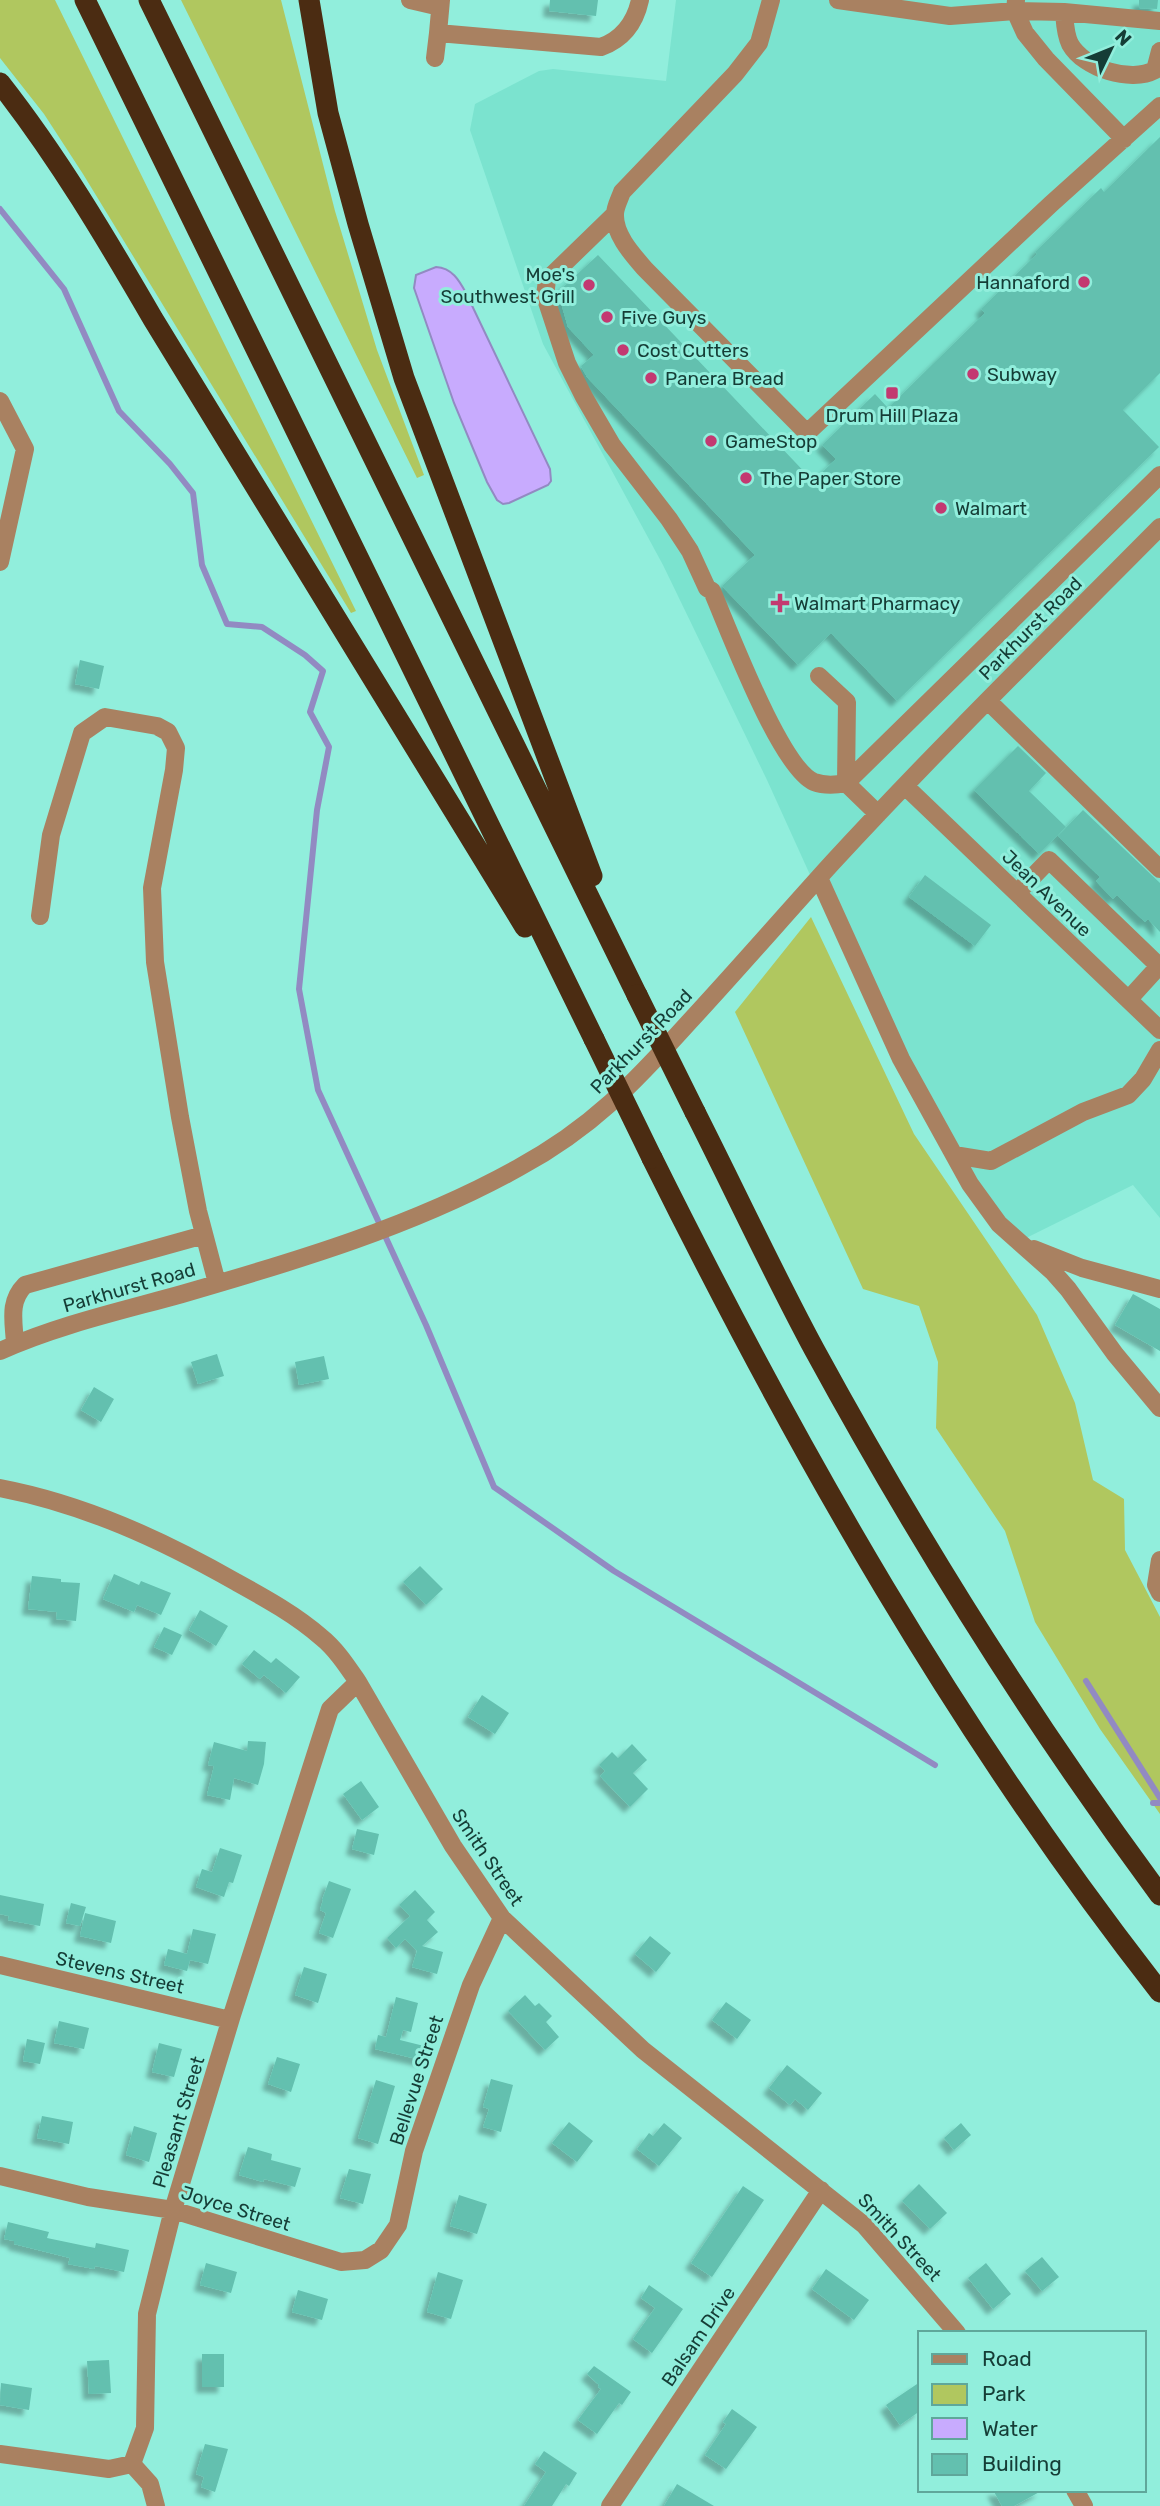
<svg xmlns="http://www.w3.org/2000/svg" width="1160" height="2506" font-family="Rubik,sans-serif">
<defs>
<filter id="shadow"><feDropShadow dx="-6" dy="6" stdDeviation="2" flood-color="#0004"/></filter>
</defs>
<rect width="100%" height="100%" fill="#91eedc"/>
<!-- built -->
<path fill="#7be3cf" d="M676,0H1160V1218L1133,1185L1010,1246L826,910L767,780L663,565L543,344L470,130L475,104L539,71L553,69L666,81Z"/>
<!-- green -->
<path fill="#b0c75f" d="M0,0H55L356,611L351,613L83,174L44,114L0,58Z
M181,0H281L335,211L377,350L424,475L417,478Z
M811,917L914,1134L1037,1315L1075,1403L1093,1480L1124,1499L1125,1550L1160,1617V1814L1100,1729L1035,1622L1005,1531L936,1428L938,1362L919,1306L863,1289L735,1012Z"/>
<!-- water -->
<path fill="#c8abfe" stroke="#928ac2" stroke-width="2" d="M436,267C452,268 459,280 466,293L550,469L551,481L548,485L509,503L503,504L497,500L487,482L454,403L414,288L416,275Z"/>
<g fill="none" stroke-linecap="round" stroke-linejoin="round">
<!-- stream -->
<path stroke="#928ac2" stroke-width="6" d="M0,209L64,289L119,411L170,464L193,493L202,565L227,624L262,627L305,655L323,671L310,712L329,747L317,810L299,989L318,1090L426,1325L494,1487L614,1571L935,1765
M1086,1681L1160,1798
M1153,1803H1160"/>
</g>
<!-- building -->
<path fill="#63c0af" filter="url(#shadow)" d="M550,0H598L596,16L549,11Z
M1139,0H1158L1157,9L1139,8Z
M1160,137V373L1123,410L1159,447L897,701L831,633L798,665L722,586L755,555L587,377L581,366L594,355L568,327L558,292L598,255L813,481L836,459L822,445L875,394L888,408L985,313L981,309L1037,254L1035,252L1101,188L1104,192Z
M80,660L104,666L99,689L75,684Z
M1018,746L1046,773L1029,791L1066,827L1039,854L974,790Z
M1083,810L1160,883V932L1148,919L1145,922L1117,895L1113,899L1096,881L1100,877L1058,836Z
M925,875L991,925L975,946L909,897Z
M1133,1294L1160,1309V1351L1115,1325Z
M217,1354L224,1376L198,1384L191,1362Z
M324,1356L329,1379L299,1385L295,1362Z
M94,1387L114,1399L101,1422L81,1410Z
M420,1566L443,1589L426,1605L403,1582Z
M114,1574L139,1585L141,1581L171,1593L161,1615L137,1605L134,1612L103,1599Z
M32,1576L61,1579V1582L80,1583L76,1621L56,1619L57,1612L28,1609Z
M200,1610L228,1626L216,1646L189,1630Z
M164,1627L182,1635L172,1655L154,1647Z
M254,1650L271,1663L276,1658L300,1677L286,1693L264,1675L260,1679L242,1664Z
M482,1695L509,1713L495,1734L468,1717Z
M248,1741L266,1742L264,1764L258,1785L234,1778L230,1800L207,1795L214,1766L208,1765L214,1742L247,1751Z
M632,1744L647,1760L633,1773L648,1789L630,1807L600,1776L605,1771L599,1765L612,1752L618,1758Z
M361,1781L379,1807L362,1820L343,1794Z
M357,1829L379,1834L374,1855L352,1849Z
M220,1848L242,1855L233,1883L229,1882L224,1897L196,1887L202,1869L212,1872Z
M329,1881L351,1889L333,1938L319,1933L326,1913L320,1910L323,1900H322Z
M415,1890L435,1912L427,1920L438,1932L422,1946L443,1952L437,1974L412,1967L417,1951L405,1939L396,1948L387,1938L410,1916L399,1905Z
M0,1895L44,1904L40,1926L8,1920L9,1916L0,1914Z
M71,1903L86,1907L80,1926L66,1923Z
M85,1913L116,1921L111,1943L80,1936Z
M193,1929L216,1934L208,1964L190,1960L187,1971L164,1965L168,1949L187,1954Z
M650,1936L671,1953L656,1972L635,1954Z
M304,1967L327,1974L318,2003L295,1995Z
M525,1995L535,2006L539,2003L552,2016L546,2022L559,2037L545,2050L508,2011Z
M396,1997L418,2003L411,2032L403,2030L400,2040L428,2047L425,2061L375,2049L378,2035L386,2037Z
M726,2002L751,2020L737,2039L712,2020Z
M59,2021L89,2028L84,2049L54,2043Z
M27,2039L45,2043L40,2064L23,2061Z
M159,2043L182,2049L174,2077L152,2072Z
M277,2057L300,2064L291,2092L268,2084Z
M787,2065L822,2093L808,2110L795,2099L790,2105L769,2088Z
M491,2079L513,2085L501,2132L483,2127L489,2109L483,2107Z
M376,2080L395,2086L378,2144L358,2138Z
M42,2116L73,2122L69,2144L37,2138Z
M569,2122L593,2141L577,2162L552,2143Z
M664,2123L682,2138L659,2166L637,2149L649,2133L653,2136Z
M961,2123L971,2135L954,2150L944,2138Z
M134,2126L157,2133L149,2162L126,2155Z
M248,2147L272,2154L271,2160L301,2168L295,2187L264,2179L263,2182L239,2175Z
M349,2169L371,2174L363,2204L340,2198Z
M919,2184L947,2213L930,2229L902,2201Z
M743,2186L764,2200L712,2277L691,2263Z
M459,2195L487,2204L477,2234L450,2226Z
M8,2222L49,2232L47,2238L95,2248L96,2243L129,2250L124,2272L95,2266L94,2269L68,2264L70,2258L14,2244V2241L4,2239Z
M1042,2257L1059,2277L1042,2291L1025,2271Z
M206,2263L237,2272L231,2293L200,2285Z
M986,2263L1011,2294L993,2309L968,2278Z
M826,2269L869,2300L854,2320L812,2289Z
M438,2272L463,2280L451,2319L427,2312Z
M649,2285L683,2309L652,2353L633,2339L655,2308L641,2298Z
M298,2290L328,2299L322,2320L292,2312Z
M202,2354H224V2387H202Z
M109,2360L111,2393L89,2394L87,2361Z
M594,2366L631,2392L622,2405L619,2403L597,2434L578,2420L601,2389L598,2387L599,2385L587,2374Z
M920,2382V2411L900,2425L886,2405Z
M1,2383L32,2388L29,2410L0,2405Z
M732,2409L757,2427L726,2469L705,2455L726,2424L723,2422Z
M205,2444L228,2449L215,2492L201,2487L204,2477L196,2474Z
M544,2451L577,2473L569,2486L566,2484L552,2506H524L546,2472L535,2464Z
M677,2484L714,2506H664Z
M993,2490H1043L1014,2506H1002Z"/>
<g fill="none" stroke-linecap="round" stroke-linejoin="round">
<!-- minor -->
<path stroke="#a98161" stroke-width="18" d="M410,0L440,7
M771,0L759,43L735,74L622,192C620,198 615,207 615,214C614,235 633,255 645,269L807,433L1051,204L1160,106
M838,0L950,16L1015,11L1064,12L1160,21
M1016,0L1015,11L1025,33L1046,59L1124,139
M1064,12C1065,23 1065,34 1070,44C1084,69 1131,83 1155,70L1160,51
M438,33L441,0
M435,58L438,33L601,47C623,39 635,23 640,0
M615,214L547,280L545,296L567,363L584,397L612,445L669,519L690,551L707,588L712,591C729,630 780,767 814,782C825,786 836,785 846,783L878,814
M0,401L25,449L0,562
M819,676L847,702L846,783L1160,475
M988,701L1160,869
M905,786L1160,1030
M819,878L901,1059L970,1184L999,1224L1053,1272L1068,1289L1115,1354L1160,1408
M1017,893L1049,860L1159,966L1129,999
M40,916L51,835L82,733L105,717L157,726L168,732L176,748L174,770L152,888L155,962L180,1117L198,1211L217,1283
M954,1155L991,1161L1083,1112L1128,1095L1143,1079L1160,1050
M1034,1249L1082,1268L1160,1289
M15,1344C14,1322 8,1302 25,1285L204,1235
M0,1351C58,1325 121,1311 182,1294C296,1261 414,1226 518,1168C592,1128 634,1083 690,1021C738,969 784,916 832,863C938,748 1050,638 1160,527
M0,1488C84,1504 162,1540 236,1582C265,1598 296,1615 321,1637C336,1649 347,1666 358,1682L453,1846L502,1918L643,2050L864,2225L957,2333
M1160,1560L1156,1585L1160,1593
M0,1965L230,2020
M0,2176L88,2197L173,2210L341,2262L365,2260L381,2250L398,2225L414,2151L471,1985L502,1918
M0,2454L109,2469L132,2464L145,2428L147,2314L173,2210L232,2015L330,1709L358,1682
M132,2464L150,2484L156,2506
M1075,2490L1084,2506
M610,2506L821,2190"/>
<!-- highway -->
<path stroke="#4b2c12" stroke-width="21" d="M85,0L594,1039
M149,0L637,995
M309,0L328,113L358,224L404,378L592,876
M0,83C58,157 106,238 153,319L525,927
M695,1112C735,1191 772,1271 814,1349C917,1538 1032,1722 1160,1895
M652,1158C798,1452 957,1733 1160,1992"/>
<!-- highway-bridge -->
<path stroke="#4b2c12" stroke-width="21" d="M637,995L695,1112
M594,1039L652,1158"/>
</g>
<!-- markers -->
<g fill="#c33971" stroke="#91eedc" stroke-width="2.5">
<circle cx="1084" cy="282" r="7"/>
<circle cx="589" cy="285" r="7"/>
<circle cx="607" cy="317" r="7"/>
<circle cx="623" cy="350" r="7"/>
<circle cx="973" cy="374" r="7"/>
<circle cx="651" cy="378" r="7"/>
<rect x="885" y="386" width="14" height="14" rx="3.5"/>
<circle cx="711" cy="441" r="7"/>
<circle cx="746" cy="478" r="7"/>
<circle cx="941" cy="508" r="7"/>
<path d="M776.5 592.5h7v7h7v7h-7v7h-7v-7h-7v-7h7z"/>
</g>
<g text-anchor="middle" stroke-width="6" stroke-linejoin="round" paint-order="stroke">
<!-- poi labels -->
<g font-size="19" fill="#153d36" stroke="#91eedc" text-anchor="start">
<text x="575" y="281" text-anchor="end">Moe's<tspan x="575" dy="22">Southwest Grill</tspan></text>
<text x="1070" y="289" text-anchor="end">Hannaford</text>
<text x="621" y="324">Five Guys</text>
<text x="637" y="357">Cost Cutters</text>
<text x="987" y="381">Subway</text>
<text x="665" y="385">Panera Bread</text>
<text x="892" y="422" text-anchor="middle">Drum Hill Plaza</text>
<text x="725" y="448">GameStop</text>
<text x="760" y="485">The Paper Store</text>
<text x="955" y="515">Walmart</text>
<text x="794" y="610">Walmart Pharmacy</text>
</g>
<!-- street labels -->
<g font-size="19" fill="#153d36" stroke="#91eedc">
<text transform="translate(1030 628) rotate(-45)" y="7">Parkhurst Road</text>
<text transform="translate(1047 893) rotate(44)" y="7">Jean Avenue</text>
<text transform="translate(641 1041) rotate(-46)" y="7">Parkhurst Road</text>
<text transform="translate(129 1287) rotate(-16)" y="7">Parkhurst Road</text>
<text transform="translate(488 1857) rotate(56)" y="7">Smith Street</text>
<text transform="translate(120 1972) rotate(13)" y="7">Stevens Street</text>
<text transform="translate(416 2080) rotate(-72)" y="7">Bellevue Street</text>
<text transform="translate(178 2122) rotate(-73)" y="7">Pleasant Street</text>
<text transform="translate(236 2208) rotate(17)" y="7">Joyce Street</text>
<text transform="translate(900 2237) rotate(47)" y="7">Smith Street</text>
<text transform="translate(698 2336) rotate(-56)" y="7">Balsam Drive</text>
</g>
</g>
<!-- legend -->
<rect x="918" y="2331" width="228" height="161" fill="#91eedc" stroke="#5fa79a" stroke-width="2"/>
<rect x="932" y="2354" width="35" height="10" fill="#a98161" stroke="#5fa79a" stroke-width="2"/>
<text x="982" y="2366" font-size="21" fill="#153d36">Road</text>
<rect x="932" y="2384" width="35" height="21" fill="#b0c75f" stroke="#5fa79a" stroke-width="2"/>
<text x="982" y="2401" font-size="21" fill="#153d36">Park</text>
<rect x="932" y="2418" width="35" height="21" fill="#c8abfe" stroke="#5fa79a" stroke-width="2"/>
<text x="982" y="2436" font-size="21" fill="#153d36">Water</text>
<rect x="932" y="2454" width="35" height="21" fill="#63c0af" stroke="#5fa79a" stroke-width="2"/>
<text x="982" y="2471" font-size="21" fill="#153d36">Building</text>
<!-- north arrow -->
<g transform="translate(1111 49) rotate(47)" stroke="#91eedc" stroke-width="5" paint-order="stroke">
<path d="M0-5L12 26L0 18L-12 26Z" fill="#153d36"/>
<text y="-10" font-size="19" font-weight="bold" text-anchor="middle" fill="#153d36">N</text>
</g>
</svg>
